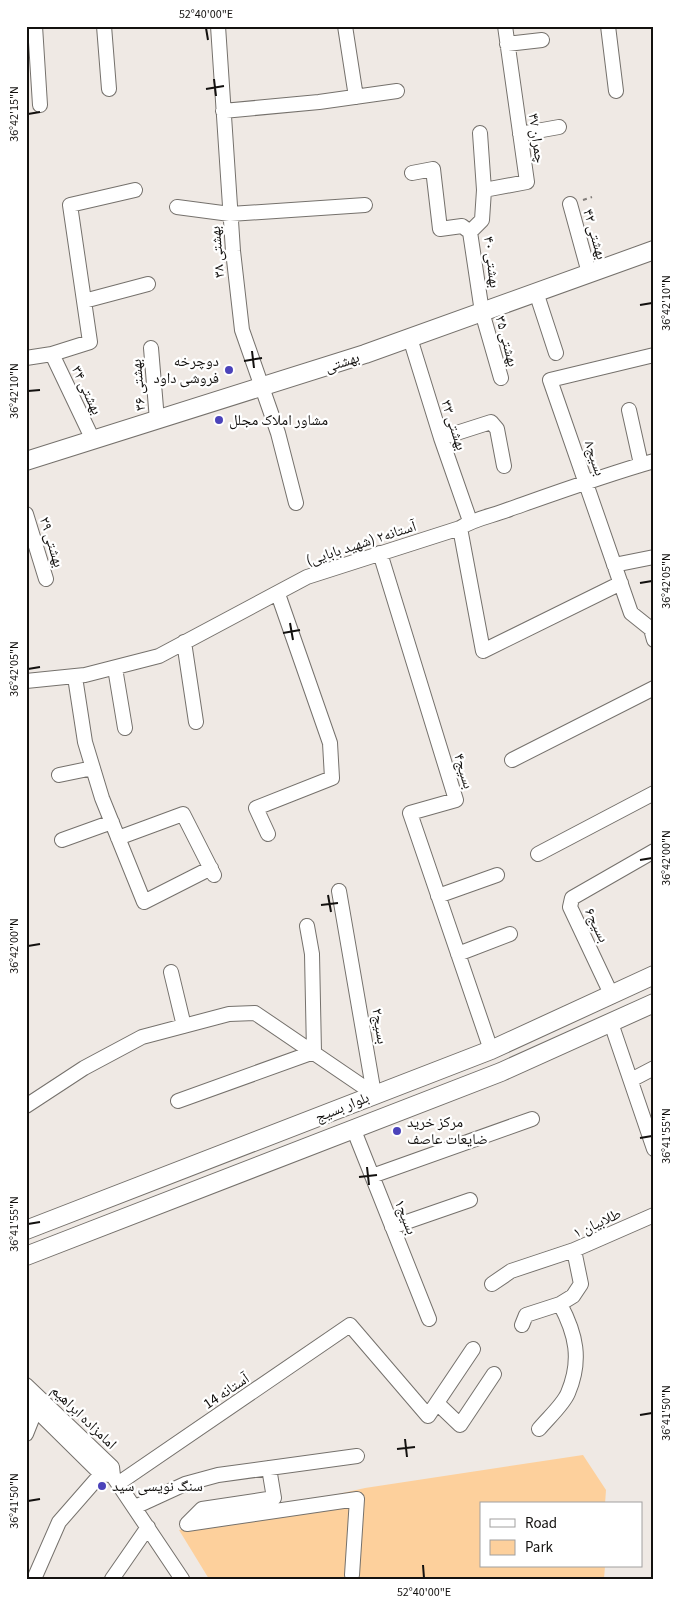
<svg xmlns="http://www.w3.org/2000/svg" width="680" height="1605" font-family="'Source Sans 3','Noto Naskh Arabic',sans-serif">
<rect width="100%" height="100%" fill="#efe9e4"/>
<!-- green -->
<path fill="#fdd09c" d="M583,1455L606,1490L605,1504H481V1566H605L604,1579H209L179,1530L365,1488Z"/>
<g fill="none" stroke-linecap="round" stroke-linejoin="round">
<!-- minor casing -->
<g stroke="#75716c" stroke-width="16">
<path id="minor" d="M35,26L40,105
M104,26L109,89
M218,26L233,251L242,330L278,433L296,503
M345,26L356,97
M608,26L616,91
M507,44L542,40
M223,111L319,102L397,91
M480,133L484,190
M520,134L559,127
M412,173L433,169L440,229L462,226L470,232
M570,204L589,273
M177,207L230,214L365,205
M536,292L556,353
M84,301L148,284
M410,338L441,438L470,521
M151,348L157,420
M52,354L93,440
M654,355L550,380L631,613L651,629L654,640
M26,358L52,354L90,342L70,205L135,190
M501,378L482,312L470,232L482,220L484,190L527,182L505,26
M629,410L641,464
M441,438L491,422L497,429L504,466
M26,514L46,579
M460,528L483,651L621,583
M380,553L456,800L410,813L491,1050
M614,565L654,557
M184,642L196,722
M115,668L125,728
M75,677L85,742L102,798L144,902L211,868
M26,681L85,675L159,656L307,577L460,528C475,518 493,516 510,509C558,492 605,475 654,461
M512,760L654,688
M59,775L93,768
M268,834L256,808L332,778L330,743L278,594
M118,838L183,814L214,875
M62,840L112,822
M538,854L654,793
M438,896L497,875
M307,926L312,954L314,1052
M458,954L510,934
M171,972L184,1026
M612,996L570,907L572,898L654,851
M611,1023L654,1149
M631,1080L654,1068
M178,1101L314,1052
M26,1106L84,1068L142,1037L229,1014L255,1013L374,1094L339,891
M353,1128L429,1319
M372,1176L532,1119
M392,1227L470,1200
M492,1284L511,1271L574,1250
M522,1325L526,1315L560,1304
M26,1385L112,1467L113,1476L182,1579
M26,1400L101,1474L110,1475
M437,1403L460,1425L494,1374
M539,1429C548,1418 563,1405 568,1393C582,1360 576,1334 560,1304L573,1296L581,1284L574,1250L654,1215
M26,1434L36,1409
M269,1468L274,1498L202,1509L187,1524L357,1499L352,1575
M119,1483L350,1325L428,1416L473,1349
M135,1507L185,1484L218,1475L357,1456
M34,1579L59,1522L101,1474
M112,1579L148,1527"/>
</g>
<!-- major casing -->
<g stroke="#75716c" stroke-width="20">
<path id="major" d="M26,461L365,354L654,250
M26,1230L491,1050L654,975
M26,1256L501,1072L654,1003"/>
</g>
<!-- path -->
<path stroke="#817d7a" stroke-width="2" stroke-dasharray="4 4" stroke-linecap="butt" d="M583,200L592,197"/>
<!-- minor -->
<use href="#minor" stroke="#fff" stroke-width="14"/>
<!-- major -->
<use href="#major" stroke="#fff" stroke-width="18"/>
</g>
<!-- ticks -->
<path fill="none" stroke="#13110f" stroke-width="2" d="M206,28L208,40M214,79L216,96M206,89L224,86M28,114L40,112M640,305L652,303M252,351L254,368M244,361L262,358M28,391L40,390M640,583L652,581M290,623L293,640M283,633L300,630M28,669L40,667M640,860L652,858M328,895L331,912M321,905L338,903M28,946L40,944M640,1138L652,1136M367,1167L369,1185M359,1177L377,1175M28,1224L40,1222M640,1415L652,1413M405,1439L407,1457M397,1449L415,1447M28,1501L40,1499M423,1565L424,1578"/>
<!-- markers -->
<g fill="#4b43ba" stroke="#fff" stroke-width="2">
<circle cx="229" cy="370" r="5"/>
<circle cx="219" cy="420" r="5"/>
<circle cx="397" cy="1131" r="5"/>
<circle cx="102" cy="1486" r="5"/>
</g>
<g text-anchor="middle" stroke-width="4.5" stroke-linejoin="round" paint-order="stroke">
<!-- street labels -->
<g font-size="15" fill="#13110f" stroke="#fff">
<text transform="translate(537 138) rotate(82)" y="5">چمران ۴۷</text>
<text transform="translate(595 234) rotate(74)" y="5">بهشتی ۴۲</text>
<text transform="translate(217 252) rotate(-95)" y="5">بهشتی ۳۸</text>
<text transform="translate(492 262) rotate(83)" y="5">بهشتی ۴۰</text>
<text transform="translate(507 341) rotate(75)" y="5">بهشتی ۳۵</text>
<text transform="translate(342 362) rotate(-18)" y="5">بهشتی</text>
<text transform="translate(138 385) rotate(-95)" y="5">بهشتی ۳۶</text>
<text transform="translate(87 390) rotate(65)" y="5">بهشتی ۳۴</text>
<text transform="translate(454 425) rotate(72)" y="5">بهشتی ۳۳</text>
<text transform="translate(595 458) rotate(71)" y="5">بسیج۸</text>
<text transform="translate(52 542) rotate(73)" y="5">بهشتی ۲۹</text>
<text transform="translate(361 543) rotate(-18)" y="5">آستانه۲ (شهید بابایی)</text>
<text transform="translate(464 771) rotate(73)" y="5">بسیج۴</text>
<text transform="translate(597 925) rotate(64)" y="5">بسیج۶</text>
<text transform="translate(380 1026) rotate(81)" y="5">بسیج۲</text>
<text transform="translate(342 1107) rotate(-22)" y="5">بلوار بسیج</text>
<text transform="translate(406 1217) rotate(68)" y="5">بسیج۱</text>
<text transform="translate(597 1223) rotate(-25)" y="5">طلابیان ۱</text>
<text transform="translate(226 1391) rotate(-34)" y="5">آستانه 14</text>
<text transform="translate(84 1417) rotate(44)" y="5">امامزاده ابراهیم</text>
</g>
<!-- poi labels -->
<g font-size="15" fill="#13110f" stroke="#fff" text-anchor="start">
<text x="219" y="366" text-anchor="end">دوچرخه<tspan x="219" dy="17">فروشی داود</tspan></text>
<text x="229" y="425">مشاور املاک مجلل</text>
<text x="407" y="1127">مرکز خرید<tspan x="407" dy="17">ضایعات عاصف</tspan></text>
<text x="112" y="1491">سنگ نویسی سید</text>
</g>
</g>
<!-- border -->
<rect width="680" height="1605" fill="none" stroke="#ffffff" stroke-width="55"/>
<!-- legend -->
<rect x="480" y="1502" width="162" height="65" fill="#ffffff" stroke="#a1a09f"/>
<rect x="490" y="1519" width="25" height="8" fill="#ffffff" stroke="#a1a09f"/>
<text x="525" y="1528" font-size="15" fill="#13110f">Road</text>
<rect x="490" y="1540" width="25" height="15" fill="#fdd09c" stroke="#a1a09f"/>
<text x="525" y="1552" font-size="15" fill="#13110f">Park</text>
<rect x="28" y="28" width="624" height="1550" fill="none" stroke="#13110f" stroke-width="2"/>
<g font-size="12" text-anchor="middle" fill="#13110f">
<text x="206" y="18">52°40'00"E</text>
<text transform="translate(14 114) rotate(-90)" y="4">36°42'15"N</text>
<text transform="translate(666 303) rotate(-90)" y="4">36°42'10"N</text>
<text transform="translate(14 391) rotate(-90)" y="4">36°42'10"N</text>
<text transform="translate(666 581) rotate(-90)" y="4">36°42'05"N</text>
<text transform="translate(14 669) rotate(-90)" y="4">36°42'05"N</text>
<text transform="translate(666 858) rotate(-90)" y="4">36°42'00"N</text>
<text transform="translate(14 946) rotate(-90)" y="4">36°42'00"N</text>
<text transform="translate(666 1136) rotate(-90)" y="4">36°41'55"N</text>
<text transform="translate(14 1224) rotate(-90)" y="4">36°41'55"N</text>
<text transform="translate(666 1413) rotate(-90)" y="4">36°41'50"N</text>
<text transform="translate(14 1501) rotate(-90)" y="4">36°41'50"N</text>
<text x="424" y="1596">52°40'00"E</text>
</g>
</svg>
